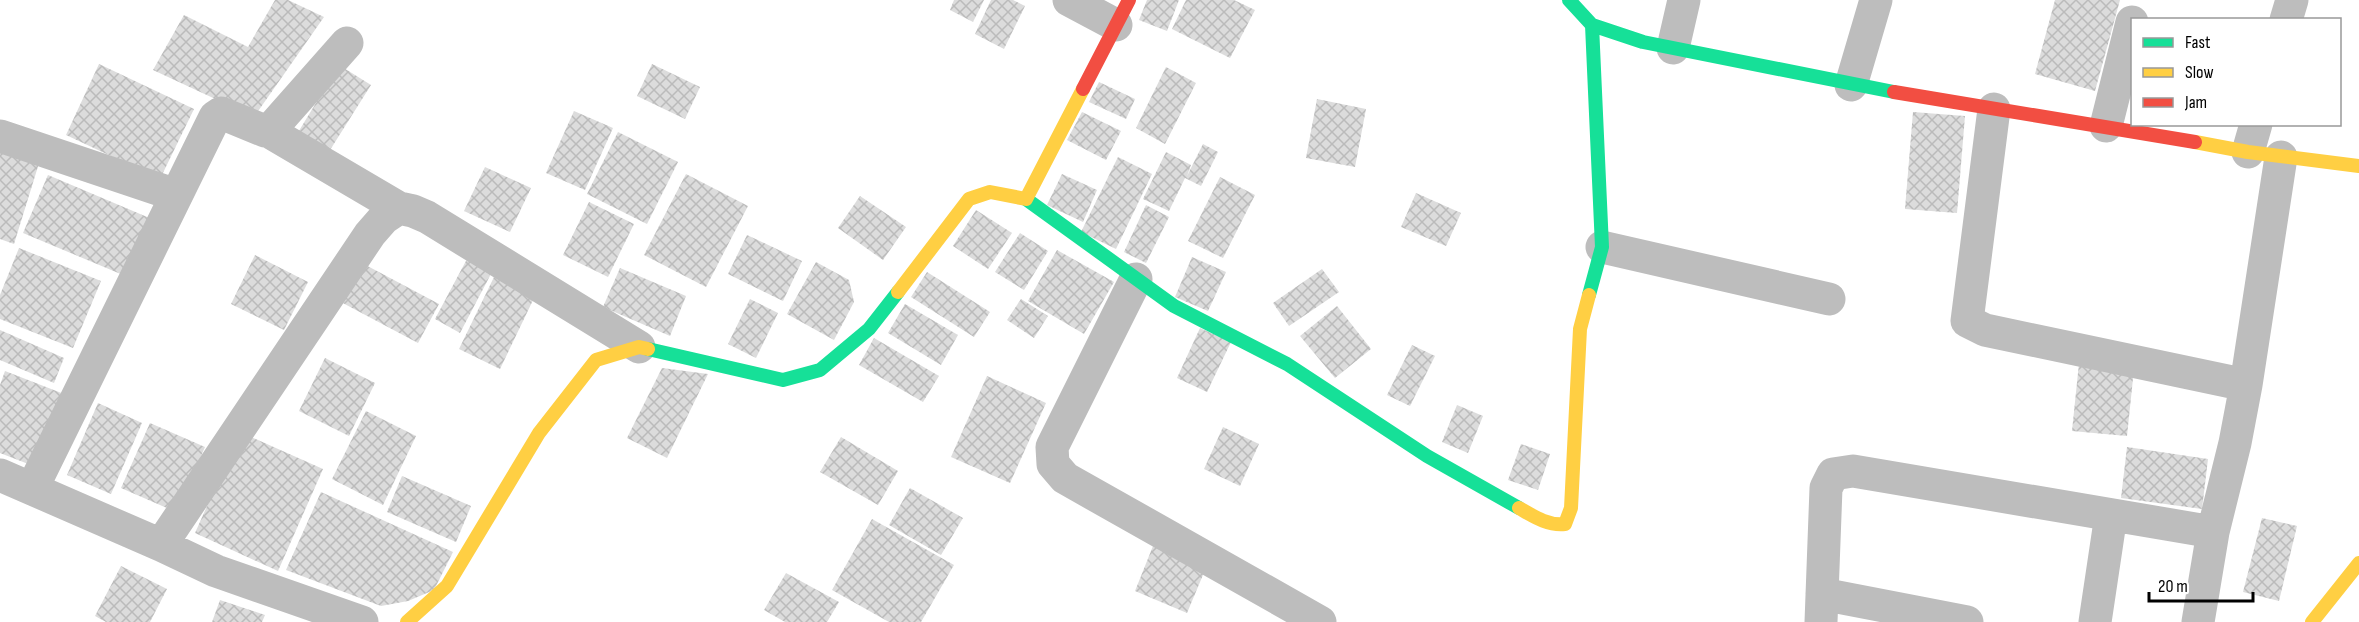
<svg xmlns="http://www.w3.org/2000/svg" width="2359" height="622" font-family="'Sofia Sans Condensed',sans-serif">
<defs>
<pattern id="building-cross-hatch" width="8" height="8" patternUnits="userSpaceOnUse" patternTransform="scale(1.5)"><rect width="8" height="8" fill="#dcdcdc"/><path d="M0 0l8 8M0 8l8-8" fill="none" stroke="#bbb"/></pattern>
</defs>
<rect width="100%" height="100%" fill="#fff"/>
<!-- building -->
<path fill="url(#building-cross-hatch)" d="M275,0H288L324,17L254,117L153,70L184,15L248,47Z
M954,0H984L973,22L950,10Z
M991,0H1013L1025,6L1004,49L975,34Z
M1147,0H1179L1167,31L1139,20Z
M1186,0H1234L1255,10L1230,58L1172,29Z
M2055,0H2120L2095,91L2035,74Z
M99,64L194,109L160,179L66,135Z
M652,64L700,87L685,119L637,96Z
M339,65L371,85L325,158L294,139Z
M1166,67L1196,83L1165,144L1136,128Z
M1099,82L1135,99L1126,119L1089,102Z
M1317,99L1366,109L1355,167L1306,158Z
M574,111L613,128L585,190L546,173Z
M1082,112L1121,131L1106,160L1067,140Z
M1913,112L1965,116L1957,213L1905,209Z
M618,132L678,162L647,224L587,194Z
M1203,144L1218,152L1201,186L1185,178L1169,211L1143,199L1166,152L1191,165L1187,176Z
M0,147L40,160L14,244L0,239Z
M1118,157L1152,174L1116,249L1081,232Z
M485,167L531,188L510,232L464,211Z
M686,174L748,206L706,287L644,255Z
M1062,174L1097,190L1083,222L1047,205Z
M48,175L159,222L135,280L23,233Z
M1220,177L1255,195L1223,258L1188,241Z
M1416,193L1461,213L1446,246L1401,227Z
M860,196L906,227L883,260L838,228Z
M589,202L634,224L608,277L563,255Z
M1146,205L1169,217L1146,263L1124,252Z
M976,210L1012,233L988,269L953,246Z
M1020,233L1048,251L1024,290L995,272Z
M747,235L802,261L783,301L728,274Z
M19,248L101,281L73,348L0,319V295Z
M1057,250L1114,282L1084,334L1028,301Z
M255,255L308,282L284,330L231,304Z
M1192,257L1226,272L1208,311L1175,297Z
M467,259L492,272L460,333L435,319Z
M360,262L439,304L418,343L339,301Z
M816,262L849,280L854,302L834,340L787,314Z
M620,268L686,296L670,336L603,307Z
M1322,269L1339,292L1289,326L1273,303Z
M927,272L990,312L974,337L911,297Z
M494,277L535,296L500,369L459,349Z
M750,299L778,313L756,358L728,344Z
M1021,299L1048,316L1034,338L1007,320Z
M905,304L958,335L941,365L888,333Z
M1337,306L1371,349L1335,378L1300,336Z
M1200,328L1231,342L1207,392L1177,378Z
M0,330L64,358L54,383L0,360Z
M874,338L939,376L923,402L859,365Z
M1412,345L1435,356L1410,406L1387,395Z
M325,358L375,383L349,436L299,411Z
M2079,363L2134,369L2127,436L2072,431Z
M662,368L708,374L667,458L627,438Z
M5,371L64,394L36,467L0,453V385Z
M987,376L1046,403L1010,483L951,457Z
M98,403L142,423L111,494L67,475Z
M1457,405L1483,416L1468,453L1442,442Z
M366,411L416,436L383,505L332,479Z
M150,423L205,447L176,512L121,488Z
M1223,427L1259,444L1240,486L1204,469Z
M240,432L323,469L278,571L195,533Z
M841,437L898,471L878,505L820,472Z
M1521,444L1550,454L1538,490L1508,480Z
M2127,447L2208,459L2202,509L2121,498Z
M402,476L471,506L456,542L387,512Z
M910,488L963,518L941,555L889,525Z
M321,492L453,552L434,590L408,601L381,606L286,570Z
M2262,518L2297,526L2279,601L2243,592Z
M872,519L954,565L921,622H889L832,590Z
M1155,541L1208,563L1187,613L1135,591Z
M121,566L167,589L150,622H106L95,616Z
M786,573L839,602L827,622H785L764,610Z
M220,600L265,615L262,622H212Z"/>
<g fill="none" stroke-linecap="round" stroke-linejoin="round">
<!-- street -->
<path stroke="#bdbdbd" stroke-width="33" d="M1069,0L1116,25
M2286,20L2292,0
M1673,48L1684,0
M1851,85L1876,0
M1994,109L1967,321L1985,330L2246,385
M2106,126L2132,22
M268,131L399,208
M0,136L176,195
M2248,152L2256,124
M1602,247L1829,299
M1136,279L1052,447L1053,464L1065,478L1320,622
M0,475L161,545L216,571L362,622
M32,489L215,117L221,113L265,131L270,130L347,43
M161,545L370,234L384,218L399,208L413,211L427,217L639,347
M1822,594L1967,622
M1821,622L1826,488L1833,474L1853,471L2213,532
M2095,622L2111,515
M2198,622L2213,532L2235,443L2246,385L2281,157"/>
<!-- fast -->
<path stroke="#16e098" stroke-width="14" d="M1569,0L1592,25L1643,42L1894,92
M1026,199L1174,306L1287,364L1427,456L1519,508
M1589,295L1602,247L1592,25
M648,349L783,380L820,370L869,329L898,292"/>
<!-- slow -->
<path stroke="#ffcf43" stroke-width="14" d="M2195,142L2248,152L2359,166
M898,292L969,199L990,192L1026,199L1083,89
M1519,508C1533,516 1548,526 1565,524L1571,508L1580,329L1589,295
M407,622L447,586L539,433L596,360L639,347L648,349
M2312,622L2359,563"/>
<!-- jam -->
<path stroke="#f24e42" stroke-width="14" d="M1083,89L1129,0
M1894,92L2195,142"/>
</g>
<!-- legend -->
<rect x="2131" y="18" width="210" height="108" fill="#ffffff" stroke="#999999" stroke-width="1.5"/>
<rect x="2143" y="38" width="30" height="9" fill="#16e098" stroke="#999999" stroke-width="1.5"/>
<text x="2185" y="48" font-size="18" fill="#000000">Fast</text>
<rect x="2143" y="68" width="30" height="9" fill="#ffcf43" stroke="#999999" stroke-width="1.5"/>
<text x="2185" y="78" font-size="18" fill="#000000">Slow</text>
<rect x="2143" y="98" width="30" height="9" fill="#f24e42" stroke="#999999" stroke-width="1.5"/>
<text x="2185" y="108" font-size="18" fill="#000000">Jam</text>
<!-- scale -->
<path d="M2149 592v9h104v-9" fill="none" stroke="#000000" stroke-width="3"/>
<text x="2158" y="592" font-size="18" fill="#000000" stroke="#ffffff" stroke-width="4.5" paint-order="stroke">20 m</text>
</svg>
